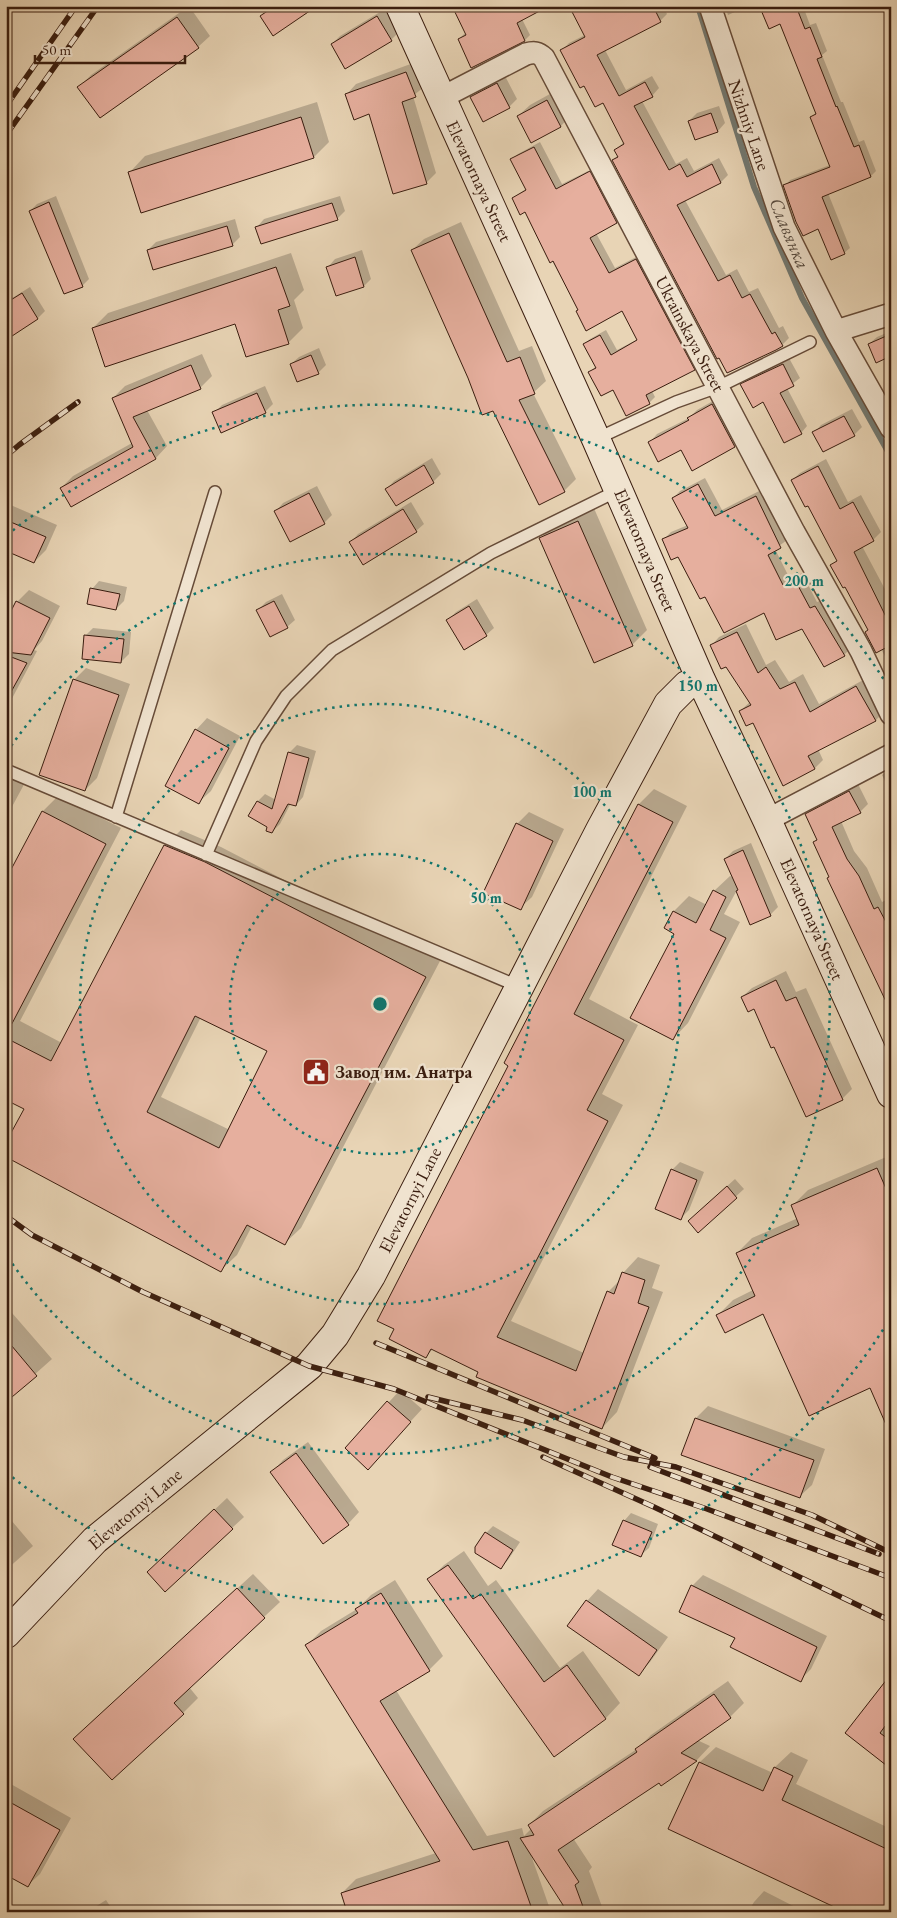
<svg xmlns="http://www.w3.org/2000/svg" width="897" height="1918" font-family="'EB Garamond',serif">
<rect width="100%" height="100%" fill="#e8d4b5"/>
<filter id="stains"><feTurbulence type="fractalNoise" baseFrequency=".004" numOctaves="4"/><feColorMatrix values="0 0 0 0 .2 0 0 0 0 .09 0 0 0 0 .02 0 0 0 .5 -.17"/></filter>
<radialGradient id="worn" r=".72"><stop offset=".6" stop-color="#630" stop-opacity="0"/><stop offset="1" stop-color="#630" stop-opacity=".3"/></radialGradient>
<!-- shadow -->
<path fill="#0003" fill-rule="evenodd" d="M189,6L210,36L198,47L79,87L91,75Z
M570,6H663L667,14L660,21L605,50L626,90L652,76L659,88L652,96L642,101L676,164L687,158L694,171L719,158L728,175L721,182L685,200L726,275L737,269L749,292L758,288L779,328L783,326L789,338L782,345L734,369L613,160L618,155L615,150L624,142L603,101L584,85L562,50L569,43L585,35Z
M725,6H748L728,15Z
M767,6H803L810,25L816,23L827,51L822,55L841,102H843L859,142L864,140L876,171L871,176L828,193L850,248L844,253L819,228L785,186L790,180L830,165L811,117L817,112L781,22L763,10Z
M385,9L399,32L391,40L346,67L332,44L340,36Z
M522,19L530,35L525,40L472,67L459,39L464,34Z
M416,62L425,86L413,96L436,173L426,183L370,113L346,95L356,84Z
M505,76L517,99L509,107L472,97L479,90Z
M559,89L572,114L561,126L532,142L518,116L530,105Z
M317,102L329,142L314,157L142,211L130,172L145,156Z
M719,106L725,123L718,131L689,121L697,113Z
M540,142L562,184L588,171L615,222L596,233L615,268L642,254L699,363L694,369L652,391L655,397L649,403L590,372L596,366L584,344L590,339L606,330L617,350L638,339L623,310H579L525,211L513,198L527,188L512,159L518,154Z
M596,167L622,216L617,221L590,170Z
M56,196L89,279L82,286L30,211L37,204Z
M340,196L345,211L337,219L257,227L264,219Z
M6,215L10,220L6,224Z
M235,219L240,237L232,245L148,250L156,242Z
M461,222L519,351L532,346L546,381L533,393L576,479L564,491L493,409L469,377L412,250L424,239Z
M362,250L371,279L364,286L328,267L335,259Z
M291,253L304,290L294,300L303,328L288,343L236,322L93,328L108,313Z
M30,287L45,311L38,318L6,338V302Z
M891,331V355L869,344L877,337Z
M319,348L326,365L318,373L291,364L299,357Z
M202,354L212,376L200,388L147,410L167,446L156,458L71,505L61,488L73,476L132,443L113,398L125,386Z
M789,358L800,378L787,388L807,426L801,433L764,400L742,385L748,378Z
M265,386L273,404L265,412L214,413L222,405Z
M720,397L742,439L734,446L682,448L650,442L657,434L689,418L697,410Z
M852,409L862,427L854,435L814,433L821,425Z
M432,458L441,474L433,482L396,504L387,489L394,481Z
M826,459L848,502L861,495L881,532L873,540L862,546L887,593L891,591V667L846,586L832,565L838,559L809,504L792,480L800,473Z
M705,478L722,510L763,489L787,540L775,549L790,579L802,573L817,602L822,600L851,648L844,655L802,627L764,611L706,595L679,555L664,539L671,532L688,525L673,498L680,491Z
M317,486L332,515L324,523L276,511L283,503Z
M411,502L424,524L416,531L351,542L358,534Z
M6,503L57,525L46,550L34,562L6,549Z
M593,506L647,630L632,645L541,538L556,522Z
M99,581L127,587L124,601L116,609L92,589Z
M29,590L60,606L42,641L34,650L37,651L6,710V624L17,602Z
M282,594L295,620L287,627L258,610L266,602Z
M477,599L494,628L486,635L448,620L456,612Z
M746,624L766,665L775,660L789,682L803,674L819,704L865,679L884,712L876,720L818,749L823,760L815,768L784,784L753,721L740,711L750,702L726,665L711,646L719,637Z
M93,628L131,632L129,654L121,662L85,636Z
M86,668L130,684L97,778L85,790L74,680Z
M207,718L240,736L211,791L199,802L196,730Z
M297,745L316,751L303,797L296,805L291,803L280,824L272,832L258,801L265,794L276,800L289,753Z
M6,766L28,777L6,818Z
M891,767V793L882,775Z
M858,784L868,804L860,812L841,821L854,851L867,868L882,902L886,900L891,909V1002L814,842L818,839L807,814L814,807Z
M654,789L687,806L589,999L638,1025L602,1094L623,1105L511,1321L584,1353L608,1292L621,1279L623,1273L638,1257L660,1265L652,1288L663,1292L617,1412L602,1428L480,1372L434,1348L426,1356L510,1065L505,1063L639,804Z
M58,796L121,828L20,1021L62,1043L165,846L181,830L221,847L440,961L301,1228L285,1243L252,1226L237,1255L221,1270L26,1108L6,1098V881L43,811ZM201,1017L269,1051L230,1130L161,1097Z
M529,812L564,829L532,897L520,908L517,824Z
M751,843L778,907L771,914L751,923L737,890L724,914L740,922L688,1023L673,1039L676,933L665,927L674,911L689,896L707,905L714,891L730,876L734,878L725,859L733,851Z
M786,971L796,992L806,988L852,1089L842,1099L775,1045L754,1007L742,997L752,988Z
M891,1155V1433L871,1386L764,1313L718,1315L733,1300L753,1290L737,1253L752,1238L798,1218L792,1206L808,1190Z
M680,1162L704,1172L689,1210L681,1218L672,1170Z
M735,1179L744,1189L698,1231L697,1213Z
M6,1306L52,1359L6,1400Z
M400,1390L422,1409L368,1468L347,1448Z
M708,1406L825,1449L812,1485L800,1496L683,1454L696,1418Z
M308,1442L359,1512L348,1524L272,1472L283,1460Z
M227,1498L244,1517L232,1528L160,1561Z
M631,1513L658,1524L649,1548L641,1555L624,1521Z
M6,1514L33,1546L6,1570Z
M493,1526L520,1542L508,1560L500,1568L486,1533Z
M464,1551L488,1586L496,1580L560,1668L583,1651L620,1703L606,1718L554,1755L429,1580L444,1565Z
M253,1574L280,1602L189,1687L198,1698L183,1713L90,1723Z
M703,1575L827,1636L811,1669L800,1680L737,1637L692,1586Z
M395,1580L443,1656L429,1670L396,1690L487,1836L522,1828L524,1836L532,1828L529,1825L543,1811L637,1749L651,1735L728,1681L744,1703L730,1717L697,1740L710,1746L697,1760L661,1784L659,1781L573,1838L592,1867L589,1871L604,1912H567L564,1904L531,1855L551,1912H348L342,1893L356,1879L436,1853L307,1645L321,1631L357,1609L371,1595Z
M598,1589L668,1637L650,1662L638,1674L587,1601Z
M891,1676V1767L846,1733Z
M716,1747L773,1773L775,1767L791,1752L808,1760L796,1784L891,1829V1912L669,1829L700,1762Z
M9,1783L71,1818L40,1874L28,1885L6,1873V1786Z
M764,1891L805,1912H748L754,1902Z
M106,1900L114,1912H87Z"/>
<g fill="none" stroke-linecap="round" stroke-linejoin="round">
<!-- stream -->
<path stroke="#727972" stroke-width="6" d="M698,6L754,187L802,298L891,457"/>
</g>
<!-- building -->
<path fill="#e6af9e" stroke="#3a1d0f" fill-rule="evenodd" d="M275,6H317L273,36L260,16Z
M452,6H549L517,23L525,41L471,68L458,39L466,35Z
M569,6H653L661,22L597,55L619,96L645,82L653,97L634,106L669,170L680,164L687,177L712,164L721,183L677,205L718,281L730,275L742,298L750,294L772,334L775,332L783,346L776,350L727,373L719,358L717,359L612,160L618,157L614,150L624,144L603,103L595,107L584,86L580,88L560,50L585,37Z
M771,6H796L805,29L810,27L822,57L817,59L836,107L837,106L854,147L859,145L871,177L822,197L845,254L831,260L818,229L803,236L796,222L783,185L830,167L810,117L816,114L780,24L769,29L761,10Z
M377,16L392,41L345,69L331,44Z
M177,17L199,48L100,118L77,87Z
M406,72L416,97L402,102L427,184L393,194L369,114L354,120L345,94Z
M497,83L510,108L483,122L470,97Z
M547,100L561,127L531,143L517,116Z
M711,113L718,132L695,140L688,121Z
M301,117L314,158L141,213L128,172Z
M534,147L556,189L590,171L617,223L590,238L609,273L636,259L695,370L646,395L650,404L626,416L613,390L601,396L588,372L596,368L583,344L600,335L611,355L637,340L622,311L586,331L576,311L578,310L553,261L550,263L525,212L520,215L512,198L526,190L510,159Z
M49,202L83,287L64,294L29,211Z
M332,203L338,220L261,244L255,227Z
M227,226L233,246L153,270L147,250Z
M449,233L507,362L520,357L535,394L519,400L565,492L539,505L493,411L482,415L468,378L411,250Z
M355,257L364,287L336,296L326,267Z
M276,267L290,306L278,310L289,344L246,357L235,324L105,367L92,328Z
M22,293L38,319L6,340V303Z
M891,334V356L876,363L868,344Z
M311,355L319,374L297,382L290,364Z
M783,364L794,386L780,393L802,434L784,443L763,402L753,408L740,384Z
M191,365L201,389L133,417L156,459L71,507L60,488L133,447L112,398Z
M257,393L266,413L221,433L212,412Z
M712,404L735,447L692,471L681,450L658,462L648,442L689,420L687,418Z
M844,416L855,436L823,452L812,432Z
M424,465L434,483L396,506L385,489Z
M818,466L840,509L853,502L874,541L854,552L891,627V645L876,653L865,632L868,630L845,587L843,588L830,565L837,561L808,506L805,507L791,480Z
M698,484L715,516L756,496L781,548L768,555L783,585L795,580L810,608L815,606L845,656L824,667L802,629L776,640L764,613L724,633L705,597L700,599L678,557L671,560L662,539L688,528L672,498Z
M309,493L325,524L290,542L274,511Z
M403,509L417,532L363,565L349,542Z
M6,520L46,537L34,563L6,551Z
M578,521L633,646L594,663L539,538Z
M90,588L120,594L116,610L87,604Z
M16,601L50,618L31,655L6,652V621Z
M274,601L288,628L270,637L256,610Z
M469,606L487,636L464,650L446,620Z
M737,632L758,673L766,667L780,689L795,682L810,712L856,686L876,721L808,756L815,769L783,786L753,723L746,726L739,711L751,705L726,667L721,669L710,645Z
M84,635L124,639L121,663L82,659Z
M6,655L27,663L6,701Z
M73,679L119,695L85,791L39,775Z
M195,729L229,748L199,804L165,786Z
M288,752L309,758L296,806L288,804L272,833L266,831L267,827L248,816L257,801L272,809Z
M849,791L861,813L832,827L847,859L859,876L874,909L878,907L886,922L891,919V1012L827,878L829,877L813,842L817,840L805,814Z
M638,804L673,822L574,1014L624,1040L587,1110L608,1121L497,1337L576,1371L607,1291L614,1294L622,1272L645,1280L638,1303L649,1307L602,1429L476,1377L478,1372L431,1349L426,1358L389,1339L394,1329L377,1321L508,1066L504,1063Z
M42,811L106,844L6,1035V879Z
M516,823L553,841L521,910L483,893Z
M164,845L205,862L426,977L285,1245L247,1225L221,1272L6,1157V1142L24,1109L6,1100V1038L51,1061ZM195,1016L267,1051L219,1148L147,1112Z
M743,850L771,916L750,925L736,891L738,890L724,859Z
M713,890L726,897L710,930L726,938L673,1040L630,1018L674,934L664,928L673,911L696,923Z
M776,980L786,1001L796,997L843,1100L806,1117L774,1047L771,1048L754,1009L748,1012L741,997Z
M877,1168L891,1200V1436L870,1388L809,1416L763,1314L725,1333L716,1315L755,1296L736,1253L799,1225L791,1205Z
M671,1169L697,1180L681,1220L655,1209Z
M727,1186L737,1198L698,1233L688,1221Z
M6,1339L37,1376L6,1402Z
M387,1401L411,1422L368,1470L345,1448Z
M695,1418L814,1460L800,1498L681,1455Z
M296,1453L349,1525L323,1544L270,1472Z
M214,1509L233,1529L165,1592L147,1572Z
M623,1520L652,1532L641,1557L612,1545Z
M485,1532L513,1550L501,1569L475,1553V1547Z
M448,1565L473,1599L481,1594L544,1682L567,1665L606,1719L554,1757L427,1579Z
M691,1585L817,1647L801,1682L730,1647L735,1638L679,1612Z
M237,1588L265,1618L174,1703L184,1714L112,1780L73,1739Z
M381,1593L430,1671L380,1701L473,1850L508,1841L533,1912H347L341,1893L440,1861L305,1645L358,1613L355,1609Z
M586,1600L657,1650L639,1676L567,1626Z
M891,1674V1718L880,1733L891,1741V1769L845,1733Z
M714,1694L731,1718L681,1753L697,1761L661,1786L659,1783L558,1850L579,1882L575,1885L585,1912H565L563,1905L520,1838L534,1835L528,1825L637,1752L635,1749Z
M699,1762L763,1791L774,1767L793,1776L782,1800L891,1851V1912H845L668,1829Z
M6,1800L60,1830L28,1887L6,1875Z"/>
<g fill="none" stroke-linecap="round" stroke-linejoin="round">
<!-- lane casing -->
<g stroke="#664b38" stroke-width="14">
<path id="lane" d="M596,439L676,402L718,387L810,342
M6,770L520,987
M116,817L215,492
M206,855L256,741L286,696L332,650L491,553L619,490"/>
</g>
<!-- street casing -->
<g stroke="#664b38" stroke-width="24">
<path id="street" d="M710,6L784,227L836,331L891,428
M441,98L526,54C534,52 538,52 544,58L794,532L861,651L891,714
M836,331L891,314
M767,820L891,755"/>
</g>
<!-- secondary casing -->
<g stroke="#3a1d0f" stroke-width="30">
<path id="secondary" d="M400,6L596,439L701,680L767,820L891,1094
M6,1634L95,1540L309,1366L335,1335L371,1276L600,830L668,704L687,685L701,680"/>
</g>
<!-- lane -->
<use href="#lane" stroke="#f0e3cf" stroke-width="11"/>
<!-- street -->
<use href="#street" stroke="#f0e3cf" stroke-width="21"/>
<!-- secondary -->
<use href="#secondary" stroke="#f0e3cf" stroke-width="28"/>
<!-- rail casing -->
<g stroke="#3a1d0f" stroke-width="5.5">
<path id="rail" d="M6,106L76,6
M6,135L98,6
M6,456L19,445L78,402
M6,1216L32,1235L143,1292L309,1366L394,1389L612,1477L707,1509L891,1578
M376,1343L655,1458
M428,1397L522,1420L624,1457L676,1467L812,1515L891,1553
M543,1457L654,1507L891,1621
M650,1467L879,1554"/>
</g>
<!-- rail -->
<use href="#rail" stroke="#f0e3cf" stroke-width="4" stroke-dasharray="11" stroke-linecap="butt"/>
</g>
<!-- distance rings -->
<g fill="none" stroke="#0f766e" stroke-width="2.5" stroke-dasharray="2.5 5">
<circle cx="380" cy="1004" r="150"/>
<circle cx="380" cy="1004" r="300"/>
<path d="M7 752A450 450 0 1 1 7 1256"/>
<path d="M891 1317A599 599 0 0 1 7 1473M7 535A599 599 0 0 1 891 691"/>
</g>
<!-- icons -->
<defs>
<g id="civic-square" transform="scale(1.4375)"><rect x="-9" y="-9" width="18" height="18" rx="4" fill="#8f2418" stroke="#f0e3cf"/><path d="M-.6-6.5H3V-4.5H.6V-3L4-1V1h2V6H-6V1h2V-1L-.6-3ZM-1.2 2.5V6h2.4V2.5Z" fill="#fff"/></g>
</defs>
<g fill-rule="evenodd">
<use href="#civic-square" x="316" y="1072"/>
</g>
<g text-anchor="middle" stroke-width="4.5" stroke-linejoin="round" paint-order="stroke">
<!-- street labels -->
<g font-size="18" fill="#3a1d0f" stroke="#f0e3cf">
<text transform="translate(749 125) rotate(71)" y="6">Nizhniy Lane</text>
<text transform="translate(479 181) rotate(65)" y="6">Elevatornaya Street</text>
<text transform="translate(690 334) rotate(62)" y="6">Ukrainskaya Street</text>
<text transform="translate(645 550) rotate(67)" y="6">Elevatornaya Street</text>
<text transform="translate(812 919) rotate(66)" y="6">Elevatornaya Street</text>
<text transform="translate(410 1200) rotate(-63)" y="6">Elevatornyi Lane</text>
<text transform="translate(135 1509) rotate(-40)" y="6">Elevatornyi Lane</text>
</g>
<!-- poi labels -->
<g font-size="18" font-weight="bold" fill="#3a1d0f" stroke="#f0e3cf" text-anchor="start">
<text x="335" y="1078">Завод им. Анатра</text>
</g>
<!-- water labels -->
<g font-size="19" font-style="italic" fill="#564b41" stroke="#f0e3cf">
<text transform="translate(790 233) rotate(67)" y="7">Славянка</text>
</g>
</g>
<circle cx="380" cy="1004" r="8" fill="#0f766e" stroke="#f0e3cf" stroke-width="2.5"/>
<g font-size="15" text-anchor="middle" font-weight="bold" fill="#0f766e" stroke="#f0e3cf" stroke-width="4.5" stroke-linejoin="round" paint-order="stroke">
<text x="804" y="586">200 m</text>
<text x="698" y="691">150 m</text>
<text x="592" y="797">100 m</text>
<text x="486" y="903">50 m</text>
</g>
<!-- margin -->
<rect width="897" height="1918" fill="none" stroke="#e8d4b5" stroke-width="25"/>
<rect x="8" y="8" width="882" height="1903" fill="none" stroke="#3a1d0f" stroke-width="2.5"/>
<rect x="12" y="12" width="872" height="1893" fill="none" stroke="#3a1d0f"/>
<!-- scale -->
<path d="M35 55v8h150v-8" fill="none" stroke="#3a1d0f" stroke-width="2.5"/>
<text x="42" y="55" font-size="15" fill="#3a1d0f" stroke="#f0e3cf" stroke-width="4" paint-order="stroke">50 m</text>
<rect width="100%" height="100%" filter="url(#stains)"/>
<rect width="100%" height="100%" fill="url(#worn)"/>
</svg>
